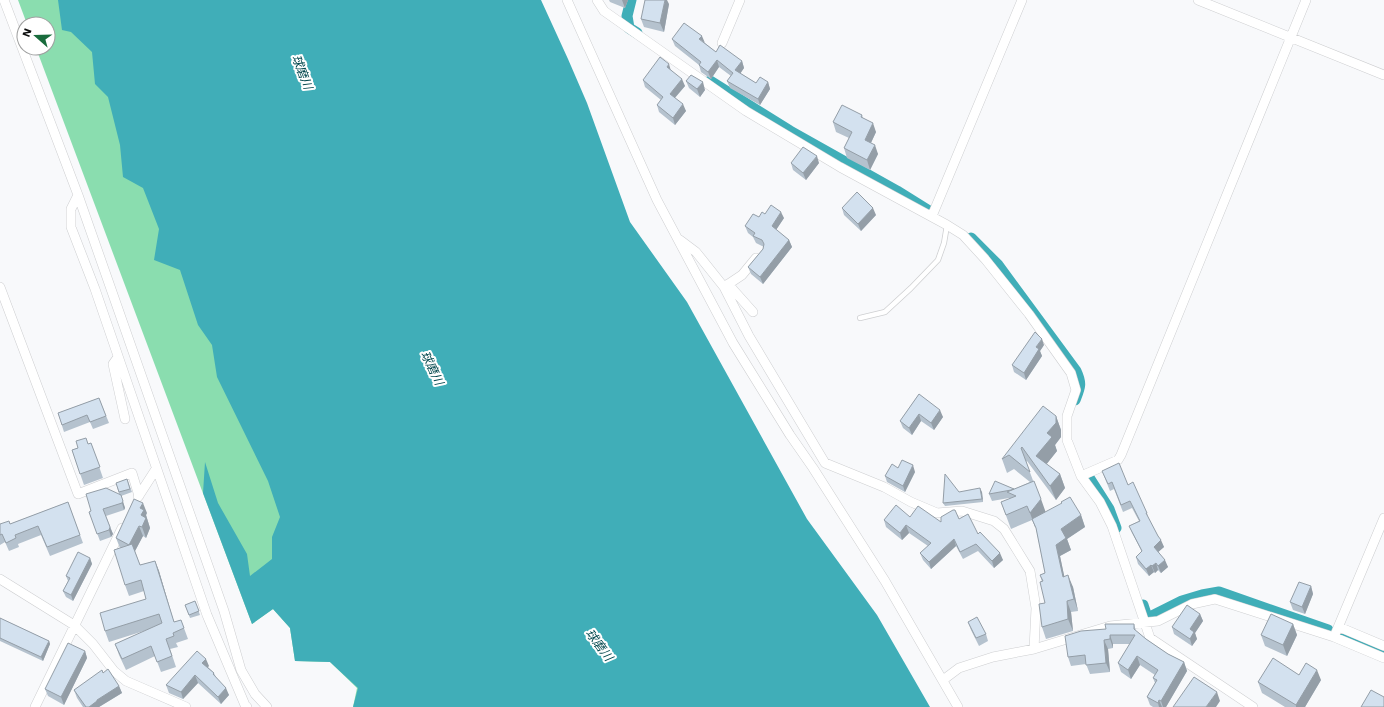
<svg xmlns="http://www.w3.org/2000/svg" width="1384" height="707" font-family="'Work Sans','Noto Sans JP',sans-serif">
<rect width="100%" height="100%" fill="#f8f9fb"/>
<!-- green -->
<path fill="#8addaf" d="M18,0H116L392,671L353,707L357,688L330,662L295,661L290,628L273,609L252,624L36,48H48V24H27Z"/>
<!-- water -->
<path fill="#40aeb8" d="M58,0H541L568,59L587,103L630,222L687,302L807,519L877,615L930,707H353L358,688L330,662L295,661L290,628L273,609L252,624L203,493L205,462L218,503L247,554L250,576L272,559V537L280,517L268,481L217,377L212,345L198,325L180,270L154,260L159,229L143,188L123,177L120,145L108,97L95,84L92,52L71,32L62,30Z"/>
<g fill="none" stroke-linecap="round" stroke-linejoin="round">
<!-- canal -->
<path stroke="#40aeb8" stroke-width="11" d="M631,0L627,16L629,28L637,33
M710,81L790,131L897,191L929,211
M971,238L998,265L1076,371C1082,384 1080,387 1075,400
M1088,476L1109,509L1116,528
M1143,605L1147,617H1150L1182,601L1202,595L1219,592L1328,630
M1338,633L1384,652"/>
<!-- lane casing -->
<g stroke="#cecfd1" stroke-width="6">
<path id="lane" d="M860,318L885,312L911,288L938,260L944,243L947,225"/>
</g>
<!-- street casing -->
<g stroke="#cecfd1" stroke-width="10">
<path id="street" d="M4,0L78,195L224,611L241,670L255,694L267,707
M567,0L657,200L733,343L790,435L813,468L885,581L958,707
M597,0L604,11L746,111L840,167L947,225L963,235L985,259L1029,314L1071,373L1076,390L1067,416V440L1081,476L1100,502L1112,526L1150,638L1253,707
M1198,0L1384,75
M722,43L740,0
M78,195L71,209V227L95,289L207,615L245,705L247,707
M932,216L1022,0
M680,240L696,252L724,287L749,336L825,463L884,487L911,502L937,513L962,511L994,521L1004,529L1030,571L1036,608L1034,649
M728,284L753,312
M0,287L78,494L132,473L139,496
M724,287L742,275L756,258
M118,357L113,364L125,419
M1081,476L1118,460L1121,455L1306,0
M138,497L156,469
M0,579L74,625L93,644L114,671L126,681L186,707
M1339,627L1384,646
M1334,637L1384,518
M943,680L959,668L993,657L1034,649L1110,626L1158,621L1192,604L1215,599L1334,637L1384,658
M35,707L122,528"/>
</g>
<!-- lane -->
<use href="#lane" stroke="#fff" stroke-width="4.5"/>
<!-- street -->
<use href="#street" stroke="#fff" stroke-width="9"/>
</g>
<!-- wall -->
<path fill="#b5c2ce" d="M609,0H628L625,8L610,2Z
M669,4L664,32L644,27L641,19Z
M672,39L705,43L716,52L742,61L744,68L740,73L756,83L768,82L770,89L760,105L730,88L727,81L731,76L719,67L711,79L701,72L699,65L675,46Z
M671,70L685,86L675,98L686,111L675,125L659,112L657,105L661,100L645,87L643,80Z
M686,81L705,90L700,97L689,88Z
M862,115L863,118L876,132L871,143L878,154L870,170L847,158L844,148L849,138L836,132L833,122Z
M791,163H819L806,180L793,170Z
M842,208L876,215L861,231L844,215Z
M765,214L784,218L776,230L789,240L792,247L763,284L751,274L748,267L763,249L764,247L756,243L753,237L748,233L745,226L759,217Z
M1044,345L1040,351L1042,356L1026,380L1014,372L1012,365Z
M919,394L943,417L934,430L921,421L912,435L903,428L900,421Z
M99,398L109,423L93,429L90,422L64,432L58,413Z
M1056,416L1061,430V437L1055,445L1057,451L1046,464L1060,474L1065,488L1056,500L1027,461L1026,462L1045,512L1081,515L1085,527L1067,539L1071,550L1060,556L1064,576L1073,587L1078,611L1071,612L1073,631L1046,639L1042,627L1045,603L1042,582L1040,575L1045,573L1036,528L1032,520L1011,529L1001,502L1009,499V498L992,501L989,494L1014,489L1030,482L1014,469L1007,473L1002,459Z
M91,443L103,478L84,485L72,450Z
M898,468L915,472L905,492L887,482L885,476Z
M1102,471L1128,485L1147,513L1149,520L1164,547L1158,552L1168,567L1161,573L1158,570L1155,573L1154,572L1149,576L1138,564L1136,557L1142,552L1132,533L1129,526L1139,521L1132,508L1123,512L1114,489L1110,491Z
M127,479L132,492L121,496L125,508L124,510L106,516L113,534L111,537L100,541L89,512L119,494L116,483Z
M959,492H982L983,502L945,506L943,503Z
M68,502L83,543L50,556L41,535L18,544L19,547L9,551L5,542L0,545V524H10Z
M147,513L146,515L150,528L146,538L143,536L135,551L140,565L155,561L159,571L174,622L181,620L188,639L176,643L178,647L170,649L176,667L161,672L155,656L126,670L119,655L115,644L147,630L109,642L105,631L146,599L144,591L129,596L125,585L120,548L116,538Z
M910,517L941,522L959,519L978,534L1003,560L994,568L978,551L963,559L956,546L931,569L923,560L920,553L928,546L909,533L902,540L886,527L884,520Z
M90,558L92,564L73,601L66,597L63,591L68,581L66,576Z
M1311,586L1313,594L1305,614L1293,610L1290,602Z
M195,601L200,615L190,618L185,605Z
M1200,614L1203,621L1195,633L1197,639L1192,646L1174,634L1172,627Z
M0,618L49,641L50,644L43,661L0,641Z
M968,622L986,634L988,641L979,646L971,630Z
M1134,624L1136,631L1146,639L1168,654L1184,662L1187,671L1166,707H1153L1150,705L1147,697L1155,683L1153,678L1155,675L1140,665L1131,679L1121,672L1118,663L1130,644H1113V648L1108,649L1110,672L1090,674L1086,664L1071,666L1068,657L1106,629Z
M1293,624L1297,635L1287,656L1265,646L1261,635Z
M85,651L87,658L64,705L48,696L45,689Z
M209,666L208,667L214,673L216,677L229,695L221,704L198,683L183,699L169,693L166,685Z
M103,673L119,686L122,693L99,707H83L77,698L74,690Z
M1299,675L1321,680L1305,707H1285L1262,693L1258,682Z"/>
<!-- shaded-wall -->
<path fill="#949ea7" d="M622,0H628L625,8Z
M665,0H667L669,4L664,32L660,23Z
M702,36L705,43L699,39Z
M717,60L719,67L711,79L708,72Z
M742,61L744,68L738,77L735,70Z
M669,64L671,71L667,67Z
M682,79L685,86L672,101L670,94Z
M703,82L705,90L700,97L697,89Z
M768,82L770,89L760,105L758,99Z
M683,104L686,111L675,125L673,118Z
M873,123L876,132L868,149L865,140Z
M875,145L878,154L870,170L867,160Z
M817,156L819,163L806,180L803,173Z
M873,208L876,215L861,231L858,224Z
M781,212L784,218L774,233L772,226Z
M789,240L792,247L763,284L760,277Z
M1042,339L1044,345L1040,351L1042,356L1026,380L1024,373L1036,347Z
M940,410L943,417L934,430L931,423Z
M919,414L921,421L912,435L909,428Z
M1056,416L1061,430V437L1055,445L1057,451L1042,470L1036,456Z
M913,465L915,472L905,492L903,486Z
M1060,474L1065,488L1056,500L1050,486Z
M980,488L982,492L983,502L982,499Z
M121,495L125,508L124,510L122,503Z
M1041,499L1046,513L1035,527L1030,513Z
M143,503L147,513L146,515L150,528L146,538L142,527L140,508Z
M1081,515L1085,527L1067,539L1071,550L1060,556L1067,589L1063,577L1056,545L1061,529Z
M906,525L909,533L902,540L900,533Z
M139,526L143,536L135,551L129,545Z
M110,527L113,534L111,537L109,530Z
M954,539L956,546L931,569L929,562Z
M1161,540L1164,547L1156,554L1154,547Z
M1000,553L1003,560L994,568L992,561Z
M90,558L92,564L73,601L71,595Z
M1165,560L1168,567L1161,573L1158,566Z
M155,561L159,571L177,633L174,622Z
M1156,563L1158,570L1155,573L1152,566Z
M1151,565L1154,572L1149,576L1146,569Z
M1068,575L1073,587L1078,611L1074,599Z
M1311,586L1313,594L1305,614L1302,607Z
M1067,601L1071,612L1073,631L1068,619Z
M1200,614L1203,621L1195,633L1197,639L1192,646L1190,639V629Z
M1293,624L1297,635L1287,656L1283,645Z
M1110,635L1113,644V648L1110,639Z
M1104,640L1108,649L1110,672L1106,663Z
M49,641L50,644L43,661L41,657Z
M85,651L87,658L64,705L61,697Z
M1137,656L1140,665L1131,679L1128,670Z
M206,659L209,666L205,670L202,663Z
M1184,662L1187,671L1166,707H1163L1161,701Z
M1317,670L1321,680L1305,707H1296V705Z
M195,675L198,683L183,699L181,692Z
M119,686L122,693L99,707H89L97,700Z
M226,688L229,695L221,704L218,697Z
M1217,692L1220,701L1216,707H1206Z
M1159,700L1162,707H1159L1158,703Z"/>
<!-- building -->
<path fill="#d3e1ef" stroke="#949ea7" d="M645,0H665L660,23L641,19Z
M684,23L702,36L699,39L716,52L720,45L742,61L735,70L756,83L760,77L768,82L758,99L727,81L733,73L717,60L708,72L699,65L701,62L672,39Z
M660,57L669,64L667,67L682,79L670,94L683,104L673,118L657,105L663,97L643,80Z
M691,75L703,82L697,89L686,81Z
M842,105L862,115L861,117L873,123L865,140L875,145L867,160L844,148L852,132L833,122Z
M803,147L817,156L803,173L791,163Z
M857,192L873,208L858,224L842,208Z
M771,205L781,212L772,226L789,240L760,277L748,267L763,249L764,244L762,240L753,236L755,233L745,226L753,214L759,217L762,212L765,214Z
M1035,332L1042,339L1036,347L1039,349L1024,373L1012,365Z
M919,394L940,410L931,423L919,414L909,428L900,421Z
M99,398L106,416L90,422L87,415L62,425L58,413Z
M1043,406L1056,416V423L1047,433L1052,437L1036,456L1060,474L1050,486L1022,447L1021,448L1030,472L1009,455L1002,459Z
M86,438L88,444L91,443L100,467L80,474L72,450L78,448L76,441Z
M902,460L913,465L903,486L885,476L892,464L898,468Z
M1119,463L1128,485L1133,482L1147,513H1146L1158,536L1161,540L1154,547L1165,560L1158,566L1156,563L1152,566L1151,565L1146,569L1136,557L1142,551L1129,526L1140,521L1130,501L1121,505L1112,482L1108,484L1102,471Z
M945,474L959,492L980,488L982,499L943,503Z
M127,479L130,489L119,492L116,483Z
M995,481L1014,489L1011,490L989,494Z
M1034,481L1041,499L1030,513L1027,506L1006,515L1001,502L1016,496L1007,492Z
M106,488L121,495L123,501L122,503L103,509L110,527L109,530L97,534L89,512L91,511L86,494Z
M1070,497L1081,515L1061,529L1066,538L1056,545L1063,577L1068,575L1074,599L1067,601L1068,619L1042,627L1039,604L1045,603L1040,582L1043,581L1040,575L1045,573L1036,528L1032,519L1062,503L1061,502Z
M134,499L143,503L140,508L144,510L141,515L146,518L142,527L139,526L129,545L132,544L140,565L155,561L174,622L181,620L184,628L173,633L174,636L166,639L172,656L157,662L151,646L122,659L115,644L162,623L159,614L105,631L100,613L146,599L141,580L125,585L114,550L129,545L116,538Z
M68,502L80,535L47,547L38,526L15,535L16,538L6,543L2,534L0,535V524L9,521L10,524Z
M896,505L910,517L918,506L941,522V517L953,510H955L959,519L968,514L978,534L980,532L1000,553L992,561L976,544L960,552L954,539L929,562L920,553L931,543L906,525L900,533L884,520Z
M78,552L90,558L71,595L63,591L70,578L66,576Z
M1299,582L1311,586L1302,607L1290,602Z
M195,601L199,611L189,615L185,605Z
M1187,605L1200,614L1190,629L1194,632L1190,639L1172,627Z
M1271,614L1293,624L1283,645L1261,635Z
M977,617L986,634L976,638L968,622Z
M0,618L49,641L41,657L0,638Z
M1105,624H1134V629L1146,639L1168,654L1184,662L1161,701L1159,700L1158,703L1147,697L1157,680L1153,678L1158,670L1137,656L1128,670L1118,663L1135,635H1110V639L1104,640L1106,663L1086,665L1085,655L1068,657L1065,636L1081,631L1106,629Z
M68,643L85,651L61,697L45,689Z
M197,651L206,659L202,663L214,673L213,674L226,688L218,697L195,675L181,692L166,685Z
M1273,658L1299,675L1306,663L1317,670L1296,705L1258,682Z
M108,669L119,686L97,700V701L89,707H86L74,690L102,670L103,673Z
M1194,677L1217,692L1206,707H1173Z
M1371,690L1384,697V707H1361Z"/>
<g text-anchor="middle" stroke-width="4" stroke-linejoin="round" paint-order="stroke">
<!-- water labels -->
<g font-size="12" font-style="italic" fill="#02474d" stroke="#fff">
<text transform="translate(302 72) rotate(69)" y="4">球磨川</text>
<text transform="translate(432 368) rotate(64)" y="4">球磨川</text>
<text transform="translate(599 645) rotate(53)" y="4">球磨川</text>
</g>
</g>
<!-- north arrow -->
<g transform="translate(36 36) rotate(290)"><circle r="19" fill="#ffffff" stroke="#9e9f9f"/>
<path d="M0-3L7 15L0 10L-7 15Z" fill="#186b3c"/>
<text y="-6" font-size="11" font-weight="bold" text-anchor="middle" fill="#0d0e0e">N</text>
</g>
</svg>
